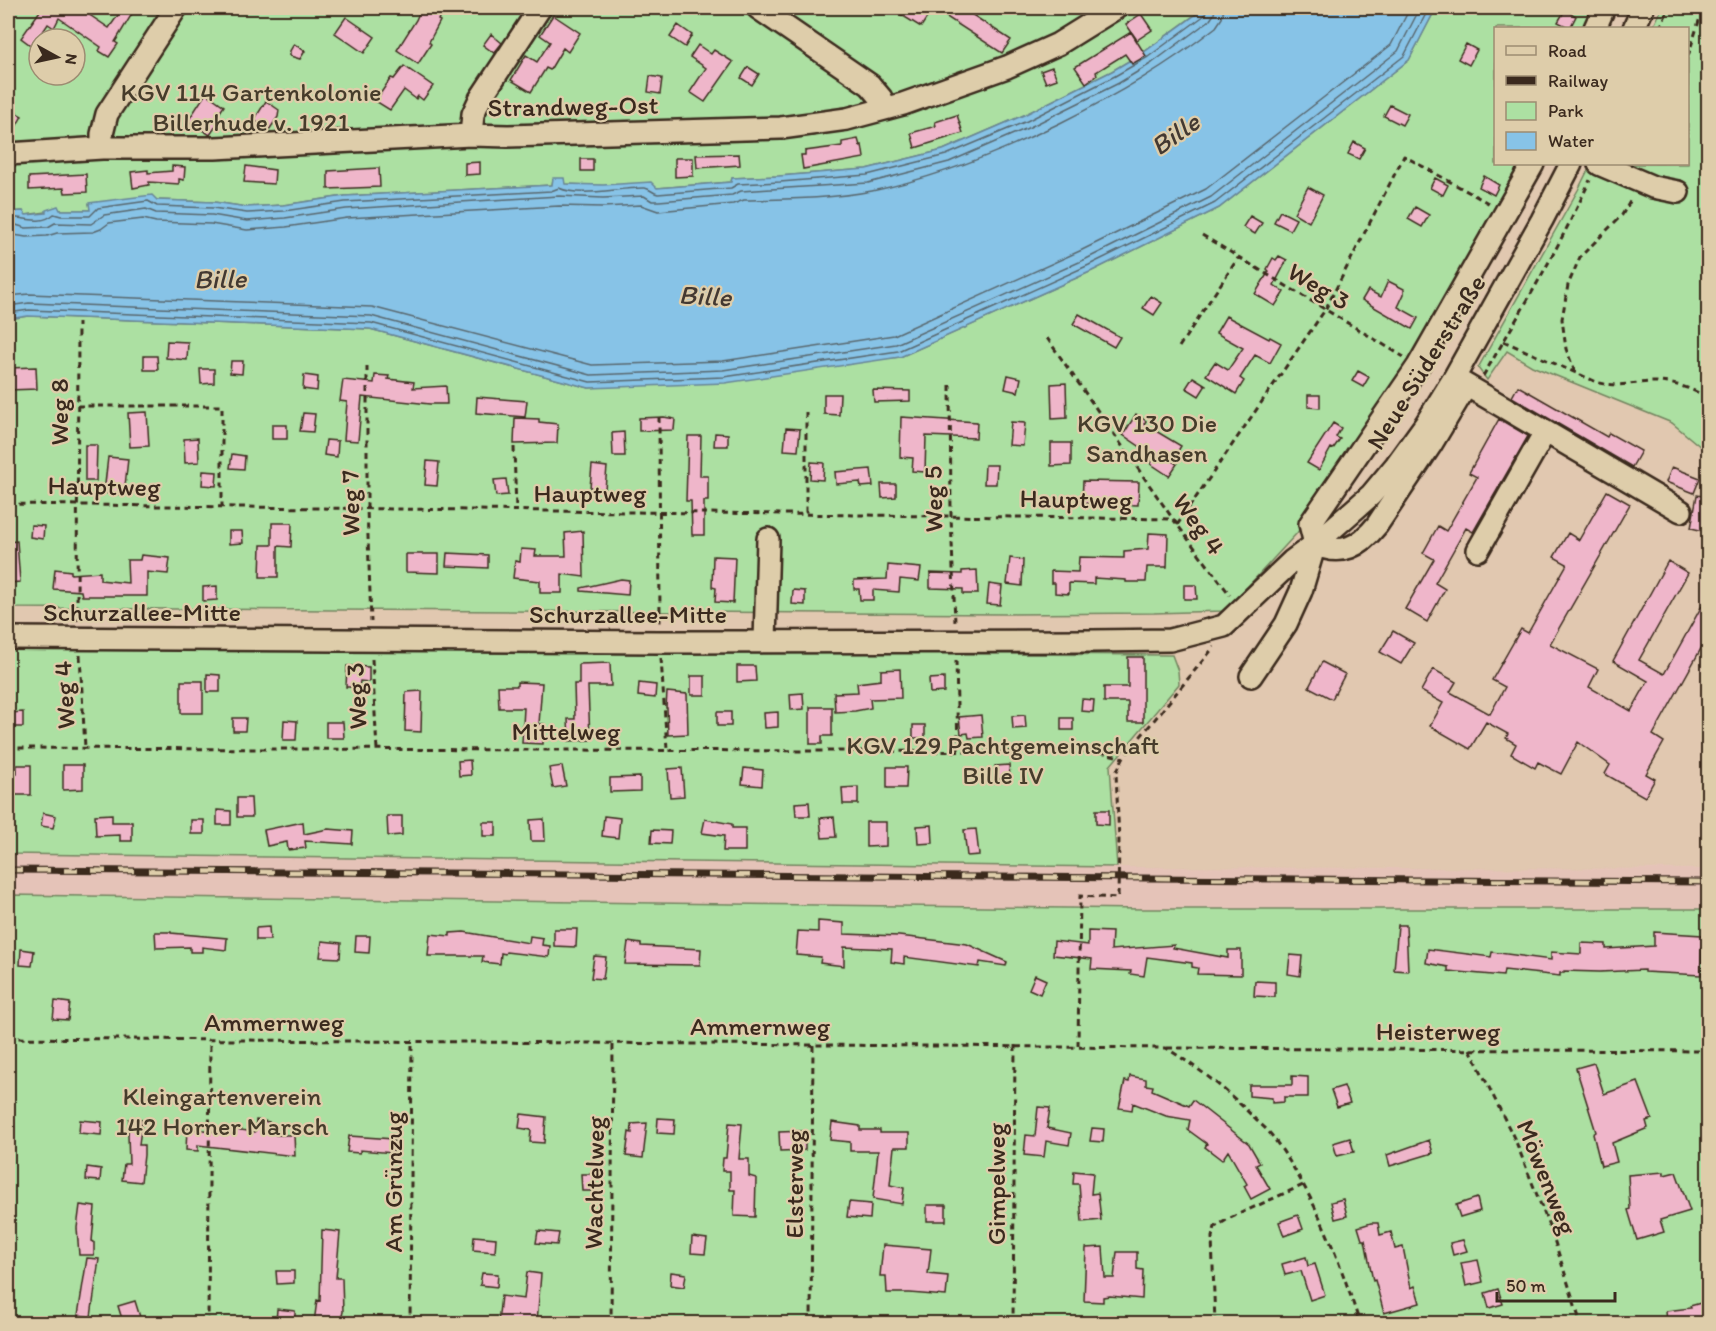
<svg xmlns="http://www.w3.org/2000/svg" width="1716" height="1331" font-family="Itim,sans-serif">
<rect width="100%" height="100%" fill="#e1c8b0"/>
<filter id="ink" filterUnits="userSpaceOnUse"><feTurbulence type="fractalNoise" baseFrequency=".0167" numOctaves="2"/><feDisplacementMap in="SourceGraphic" scale="12" xChannelSelector="R" yChannelSelector="G"/><feConvolveMatrix kernelMatrix="1 2 1 2 8 2 1 2 1" color-interpolation-filters="sRGB"/></filter>
<g filter="url(#ink)">
<!-- built -->
<path fill="#e5c3b8" d="M8,854L1117,867L1708,869V909H1144L8,895Z"/>
<!-- green -->
<path fill="#ace0a2" stroke="#748560" stroke-width="1.5" fill-rule="evenodd" d="M8,8H1204L1144,52L1112,71L1024,115L943,150L866,169L779,176L732,178L731,182L657,188L564,184L553,179L552,185L345,196L283,205L247,207L214,202L157,200L89,204L91,210H60L25,215L23,211L8,212ZM39,39H75V75H39Z
M1436,8H1597L1588,28H1496V164H1523L1392,397L1297,533L1238,597L1223,611L1154,613L1006,614L8,608V319L28,316L370,329L589,388L900,357L1092,271L1219,208L1409,60Z
M1662,8H1708V453L1672,423L1532,366L1507,351L1487,380L1478,368L1578,190L1591,164H1688V28H1653Z
M8,647L1172,655L1178,671L1179,684L1110,766L1117,867L8,854Z
M8,895L1144,909H1708V1323H8Z"/>
<!-- water -->
<path fill="#87c3e7" stroke="#698697" stroke-width="1.5" d="M1205,8H1436L1409,60L1219,208L1092,271L900,357L725,383L589,388L370,329L28,316L8,319V212L23,211L26,215L46,213V210L58,206L60,210H90L89,203L152,195L157,200L214,202L247,207L283,205L345,196L552,185L553,178H564L565,184L603,185L651,182L657,188L731,182L732,178L779,176L866,169L943,150L1024,115L1112,71L1144,52Z"/>
<g fill="none" stroke-linecap="round" stroke-linejoin="round">
<!-- shore -->
<path stroke="#59676e" stroke-width="1.5" d="M8,217C23,217 41,226 54,214L61,216H90L98,208L148,201L157,206L213,208L247,213L284,211L345,202L551,191L559,188C580,198 621,187 645,188C650,189 653,193 658,194L731,188L738,184L780,182L867,175L946,155L1027,121L1115,76L1148,57L1205,15L1207,8
M8,225H16L26,228L48,227L55,223L91,224L104,215L146,209L156,213L212,215L247,221L285,218L346,209L559,196L603,198L644,196L652,201H659L732,195L741,191L868,183L949,162L1030,127L1119,83L1152,63L1210,20L1214,14L1215,8
M8,234L26,237L47,236L57,233L93,232L101,229L109,223L143,219L156,222L211,224L247,230L286,227L347,218L559,206L603,207L641,205L658,211L733,204L744,200C786,199 831,199 872,191C939,177 999,153 1060,123C1118,94 1165,67 1216,27L1222,18L1224,8
M8,296L29,294L372,307L592,365L723,361L894,335L1082,250L1206,189L1391,45L1410,8
M8,306L29,303L371,316L591,375L723,370L896,344L1086,259L1211,197L1398,51L1420,8
M8,313L29,310L371,323L590,382L724,377L898,351L1089,265L1215,203L1404,56L1429,8"/>
</g>
<!-- building -->
<path fill="#efb6ca" stroke="#3b2a1e" stroke-width="1.5" d="M42,8H79L109,28L123,8L135,9L115,42L118,44L109,57L99,51L101,47L59,18L54,28L48,24L33,47L21,38Z
M421,8H425L440,16L438,20L440,21L429,42L431,44L418,64L397,50L416,20Z
M890,8H962L1011,40L1002,53L933,8L921,27Z
M1565,10L1576,16L1570,28L1558,22Z
M1141,14L1152,30L1137,40L1126,24Z
M553,15L580,33L568,52L563,48L550,70L546,68L531,92L511,80L526,55L537,62L550,42L540,35Z
M346,17L375,37L364,53L335,33Z
M678,25L692,35L685,47L670,37Z
M1131,32L1146,56L1132,64L1125,54L1096,72L1097,75L1086,83L1075,67Z
M491,34L502,43L494,53L483,45Z
M294,44L305,51L300,59L290,56V51Z
M1466,44L1477,50L1469,65L1458,59Z
M698,45L711,54L714,50L733,62L705,102L690,92L706,68L690,57Z
M404,66L433,86L423,100L418,96L416,99L404,90L390,110L377,102L378,97L391,78L394,79Z
M748,67L759,74L752,85L741,78Z
M1052,67L1057,79L1046,83L1041,71Z
M650,76L662,78L660,94L648,92Z
M206,93L224,106L216,118L220,120L210,135L188,121Z
M266,101L279,110L278,117L269,130L254,120Z
M1390,105L1408,114L1402,125L1384,116Z
M8,108L22,116L8,141Z
M957,115L963,133L915,148L911,133L936,126L935,122Z
M858,139L860,146L862,145L864,158L803,169L801,155H805V151L842,146V142Z
M1354,142L1365,148L1359,159L1348,154Z
M739,154L740,165L697,168L696,155Z
M675,158H693V176L675,177Z
M581,159H593V171H581Z
M480,162V174L465,175V163Z
M172,166L185,167L184,180L179,179V184L149,182V185L133,188L131,172L148,170V173L172,171Z
M246,166L275,170L274,184L244,182Z
M379,168L380,187L328,189V171Z
M86,174L87,192L65,193L64,188L29,190V177Z
M1484,176L1499,185L1494,195L1479,187Z
M1435,178L1448,185L1443,195L1430,188Z
M1308,187L1323,195L1309,222L1294,213Z
M1415,207L1429,215L1422,227L1408,219Z
M1280,211L1296,219L1290,230L1274,222Z
M1250,216L1262,223L1255,234L1243,227Z
M1279,256L1287,260L1274,285L1284,292L1275,306L1255,294L1269,271L1267,269L1273,258L1276,260Z
M1388,281L1404,289V294L1398,307L1418,318L1412,329L1362,300L1368,290L1381,297Z
M1151,296L1162,303L1154,315L1143,308Z
M1079,314L1120,337L1114,347L1073,324Z
M1226,316L1269,339L1270,337L1281,343L1270,363L1255,355L1240,378L1244,381L1236,394L1206,375L1215,362L1228,370L1243,348L1216,333Z
M167,341L188,342L187,360L166,358Z
M144,356H157L158,370H144Z
M231,361H243L242,374L230,373Z
M36,367L37,389L8,390V368Z
M200,369H214V383L201,384Z
M1358,371L1369,377L1363,387L1352,381Z
M304,375L318,377L317,391L303,389Z
M375,375L389,376L388,379L414,382L413,388L446,386L447,404H430L362,397L358,441L344,440L347,402L340,401L343,380L374,383Z
M1008,375L1021,378L1018,392L1005,389Z
M1193,377L1206,385L1199,396L1186,388Z
M1066,383L1067,418L1052,419L1051,384Z
M1518,386L1607,437L1609,433L1641,451L1632,467L1512,397Z
M873,390L910,391V401L874,402Z
M824,394H840L839,415L824,414Z
M1308,395H1320V408L1308,407Z
M477,397L527,401L525,417L476,413Z
M147,412L149,446L130,447L128,413Z
M303,413L315,414L313,432L300,431Z
M1136,414L1146,421L1144,424L1181,446L1172,461L1177,464L1169,476L1151,464L1154,456L1123,435Z
M664,417L675,419L674,430L639,431V418Z
M901,417L977,422L976,438L926,436L925,472L912,471L913,458L900,457Z
M515,418L539,419V422L558,424L557,443L514,444Z
M1499,419L1528,436L1473,532L1466,528L1435,583L1445,589L1427,622L1405,609L1434,559L1423,553L1438,526L1446,531L1477,477L1469,473Z
M1011,422L1025,423L1023,446L1009,445Z
M1333,423L1341,428L1336,437L1340,439L1333,449L1331,448L1319,470L1307,463Z
M272,425H287V439H272Z
M786,428L800,429L798,451L784,450Z
M624,432L625,456H613L612,433Z
M715,433L728,434V446H714Z
M688,436H701L700,476H708V501H704V535H692L691,501H686Z
M198,438L199,462L185,463L184,439Z
M326,440L338,441L337,457L324,455Z
M1051,443H1071V465L1051,466Z
M85,445H97L96,481H85Z
M232,454L245,456L244,469L230,468Z
M108,457L128,459L124,495L104,493Z
M427,461L439,462L437,486L425,485Z
M811,462L824,463L823,480L810,479Z
M592,465L607,467L605,489L590,488Z
M985,465H997L996,484H984Z
M1672,467L1700,478L1694,493L1666,482Z
M871,469L873,486L861,487L860,482L836,484L835,472Z
M203,471L217,472L216,486L202,485Z
M506,479L508,495L496,496L494,480Z
M1083,481L1139,482L1138,505L1082,503Z
M881,484H896V497L882,498Z
M1607,491L1630,504L1550,644L1598,669L1589,687L1631,711L1648,681L1613,661L1668,561L1688,573L1639,660L1664,674L1708,595V636L1653,735L1664,742L1646,774L1655,779L1645,797L1605,774L1610,765L1578,742L1561,774L1538,762L1535,768L1511,754L1516,744L1506,738L1508,734L1486,722L1470,749L1430,726L1443,703L1421,691L1433,669L1456,682L1450,692L1490,714L1505,687L1492,680L1521,629L1528,633L1567,564L1554,557L1568,533L1579,540Z
M1697,495L1708,497L1704,531L1691,528Z
M272,523H292L291,547L278,546V577H260L261,545H272Z
M31,525L44,526L43,539L30,537Z
M229,531H242L243,543L229,544Z
M583,531L584,577L562,574V593H540V581L513,578L515,561L520,562L521,549L536,550L535,556H566L565,533Z
M1149,533L1168,534L1167,567H1147L1146,582H1126V580L1094,578V584L1069,583V594L1055,593V583H1051V571L1078,572L1079,557L1124,558V551L1148,549Z
M17,541L20,582L8,583V542Z
M447,553L488,555V568L446,566Z
M406,554H439V573L406,572Z
M141,555L170,558L168,574L147,572V596H82L81,591L53,589L55,569L71,571V574L100,572V580L128,583L127,560H140Z
M713,556L735,557L733,603L715,602L716,588L712,587Z
M1010,558L1023,560L1022,586L1007,584Z
M888,565L921,568L919,581L900,579L899,592L873,590V600H860L859,589H854V580L887,579Z
M977,570L978,594H963V589L930,588V573L962,574V571Z
M621,579L629,580L628,595L581,591V588Z
M989,584L1002,586L1000,605L987,604Z
M1184,585H1196L1197,599H1184Z
M217,586V600L203,601V587Z
M793,590L805,591V605L792,604Z
M1393,631L1414,643L1401,664L1380,652Z
M1128,657H1143V722H1128V702H1104V687H1128Z
M1322,662L1345,674L1332,699L1309,687Z
M610,663L611,686H588L590,740L569,741L568,719H575L574,684H579V664Z
M347,666L369,667V682L360,681L359,687H346Z
M737,666H755L756,681L737,682Z
M900,669L901,698L870,699L871,708L855,711L835,712L834,693L858,692L857,683L881,680V670Z
M207,674L220,675V692H207Z
M691,676H705V695H691Z
M944,678V692L930,693L929,679Z
M181,681H203V713H181Z
M517,682L542,683L539,724H544L543,744L522,743L524,708H499L498,686H517Z
M639,683L656,685L655,698L638,696Z
M422,691L421,732L405,731L406,692Z
M667,692L687,694L688,734L668,735L667,708H666Z
M803,693L804,709L791,710L790,694Z
M1082,699L1094,700L1093,712L1081,711Z
M810,707H832V736H822V744H810Z
M23,712V727H11L10,713Z
M717,712H731V726H717Z
M778,712V727L765,728L764,713Z
M981,715L983,737L969,738L968,733L961,734L959,717Z
M1025,715L1026,728L1013,729L1012,716Z
M233,718H246L245,731H233Z
M1061,718H1073V730H1061Z
M284,720L297,721L296,740H283Z
M326,722H343L344,738H326Z
M913,725H925V738H913Z
M470,760L471,775L459,776L458,761Z
M17,765H31V795H12V774H17Z
M63,765H83V789L63,790Z
M1009,765L1010,778L996,779L995,766Z
M562,766L566,786L553,788L549,768Z
M887,767H907L906,788H887Z
M682,768L684,796L670,797L668,769Z
M744,768L763,770L762,786L742,784Z
M640,777V791L610,792V778Z
M858,787V804H843L842,788Z
M237,798H251L252,817H237Z
M809,802L810,816H796L795,803Z
M217,810L231,811V825H217Z
M1096,810H1109V825L1096,824Z
M43,813L56,816L53,828L41,826Z
M112,814V822H132V841H120V835L96,836L95,815Z
M387,816H402V835L388,836Z
M604,816L620,818L618,838L602,836Z
M834,817L836,837L822,838L820,818Z
M544,819L545,841H531L530,820Z
M705,819L732,824V828H745V851H723L724,836L702,833Z
M191,820H204V834H191Z
M303,822L304,834L328,829L353,831L352,844L305,841L306,848L288,850L287,842L267,846L264,830Z
M483,822H496V836H483Z
M866,822H886V846L866,847Z
M932,825L933,843L918,844L917,826Z
M976,829L979,855L967,856L964,830Z
M652,830L671,831L670,844L651,843Z
M818,921L844,923V934L899,936L967,944L1007,962L1006,966L980,962L979,967L904,957V964L891,962L892,949L844,947V966L820,963L821,957L796,955L798,931L818,932Z
M1398,925H1406L1408,971L1394,970Z
M269,927L270,940H256V928Z
M554,929H577L576,947L554,946Z
M1088,931L1112,932L1111,950L1174,945L1173,948L1228,958V950H1241V975L1197,974L1198,968L1192,967V963L1147,957L1144,976L1130,974L1131,971L1091,969L1092,959L1053,955L1054,941L1088,945Z
M155,932H171V933L227,938L226,950L202,947V952H190V947L156,948Z
M464,932L529,943L530,936L543,938L542,945L550,946L549,957L506,952L505,954L501,953L500,964L482,962L483,956H428L430,934L450,936V933Z
M1654,932L1702,935L1701,975L1644,972V970L1600,972L1564,971V973H1560V976L1504,970L1503,976L1448,971V967L1426,963L1428,949L1491,957L1492,952L1551,960V952L1581,954V943L1606,944V949L1654,946Z
M356,936H370L369,953L355,952Z
M322,941L341,943L340,958L320,957Z
M628,942L641,944V946L701,949L700,965L625,964Z
M21,949L34,951L32,966L20,965Z
M1290,955L1302,956L1300,976L1288,974Z
M594,956L606,957L603,979L591,978Z
M1035,975L1046,980L1040,994L1029,989Z
M1255,981L1275,982V997L1254,996Z
M55,1001L70,1003L68,1020L53,1019Z
M1594,1063L1604,1094L1638,1082L1652,1119L1646,1121L1648,1128L1612,1143L1617,1162L1601,1166L1593,1134L1596,1132L1576,1068Z
M1130,1076L1146,1079V1085L1153,1086L1152,1090L1189,1106L1193,1100L1249,1144L1260,1163L1256,1165L1270,1189L1251,1199L1244,1186L1247,1184L1228,1151L1222,1160L1205,1147L1207,1144L1188,1130L1190,1120L1166,1116L1133,1103L1132,1110L1119,1108L1125,1081L1129,1082Z
M1292,1076L1308,1077V1097H1284V1102L1272,1103V1098L1249,1096V1085H1292Z
M1344,1086L1350,1103L1337,1107L1331,1090Z
M1038,1107L1050,1108L1047,1128L1071,1133L1069,1145L1046,1141L1044,1157L1024,1155L1026,1135L1035,1136Z
M521,1114L546,1117L544,1143L530,1142L531,1130L519,1128Z
M658,1118L675,1119L674,1134L657,1133Z
M129,1119L142,1120L139,1145H144V1155L141,1182L122,1180L124,1164H129L128,1135Z
M80,1120L102,1122L101,1135L79,1133Z
M256,1120L269,1122L268,1131L276,1132V1135H294L295,1156L198,1145V1151L186,1150L187,1128L220,1132H226V1128L255,1132Z
M832,1122L860,1126V1130H880V1133H909V1147H894L890,1185L904,1188L902,1204L873,1199L878,1151H850V1142L830,1140Z
M647,1123L643,1158L626,1156L629,1132L632,1133L631,1124Z
M729,1123L742,1124L739,1159H749V1176L756,1178L755,1217L734,1216L735,1190H730V1171H722L723,1158H726Z
M1092,1128L1104,1129L1103,1142L1090,1141Z
M805,1131V1150L780,1151L779,1132Z
M349,1136L394,1139L393,1153L360,1150V1153L347,1152Z
M1350,1138L1354,1152L1337,1156L1333,1143Z
M1429,1140L1433,1153L1390,1166L1387,1155Z
M87,1167L101,1169L100,1181L86,1180Z
M1074,1171L1093,1173L1091,1194L1098,1193L1101,1220L1082,1222L1079,1184H1073Z
M1664,1172V1175L1676,1172L1690,1211L1660,1220L1664,1232L1637,1240L1628,1210L1630,1209L1628,1175Z
M581,1174H594V1191H582Z
M1477,1198L1480,1211L1460,1217L1456,1205Z
M1343,1199L1347,1216L1335,1219L1331,1202Z
M849,1202L871,1204L870,1219L847,1217Z
M80,1205L95,1207L92,1241L94,1242V1255H79L77,1228Z
M927,1205H946V1221H927Z
M1298,1215L1303,1229L1284,1236L1279,1222Z
M1371,1223H1378L1380,1235L1391,1232L1395,1249L1403,1247L1411,1288L1415,1286L1420,1303L1384,1313L1375,1280L1373,1281L1365,1240H1362L1358,1227Z
M322,1230L340,1232L336,1278H342L343,1312L340,1323H314L317,1300L320,1301Z
M538,1231L559,1233L557,1245L536,1243Z
M474,1236L496,1238L495,1252L473,1250Z
M692,1237L707,1239L705,1254L691,1253Z
M1463,1240L1467,1251L1453,1255L1450,1243Z
M883,1245L931,1249L928,1274L948,1276L946,1296L910,1293H887L886,1276H880Z
M1103,1247L1105,1278H1114L1117,1252H1137V1269L1143,1270L1142,1299L1110,1296L1103,1297V1302L1084,1301L1086,1248Z
M1306,1257L1308,1266L1315,1264L1325,1295L1310,1300L1301,1271L1285,1275L1282,1264Z
M87,1258L99,1259L91,1317L78,1315Z
M1478,1260L1483,1282L1466,1286L1461,1263Z
M276,1271H294V1283L277,1284Z
M527,1272L541,1274L537,1322L498,1323L501,1296L524,1299Z
M671,1272L686,1274L684,1287L670,1285Z
M482,1273L498,1274L497,1287L480,1285Z
M1498,1289L1503,1304L1489,1308L1485,1293Z
M135,1301L140,1317L123,1322L118,1306Z
M1708,1301V1314L1702,1316L1704,1320L1691,1323H1667L1666,1311L1691,1308L1690,1306Z
M277,1309L295,1311V1323L276,1322Z"/>
<g fill="none" stroke-linecap="round" stroke-linejoin="round">
<!-- minor casing -->
<g stroke="#3b2a1e" stroke-width="26">
<path id="minor" d="M758,8L870,85L881,98L886,108
M1595,28L1604,8
M1634,28L1643,8
M471,135L473,114L480,99L540,8
M102,148V134L107,114L176,8
M8,154L102,148H215L471,135L508,136L781,128L847,119L903,104L1007,67L1058,44L1116,8
M1599,164L1653,187L1678,192
M1454,378L1681,511
M1315,544C1342,557 1360,546 1377,525L1430,446L1466,386
M1478,550L1545,432
M8,638L660,642L1093,641L1170,640L1224,626L1292,561L1315,544L1371,495L1396,465L1425,425L1454,378L1542,220L1571,164
M765,641L768,539
M1251,676L1286,624L1301,591L1315,544L1310,524L1418,366L1533,164"/>
</g>
<!-- path -->
<path stroke="#3b2a1e" stroke-width="3" stroke-dasharray="6 4.5" stroke-linecap="butt" d="M1660,28L1669,8
M1688,56L1703,8
M1202,235L1404,357
M1047,338L1173,519L1230,595
M1503,341L1599,383C1616,387 1633,383 1650,382C1670,381 1692,388 1708,398
M1179,347L1238,258
M367,366V508L371,622
M1575,372L1566,349L1562,319L1568,285L1580,257L1622,215L1632,198
M1483,376C1521,312 1559,248 1590,180
M950,385L951,515L955,623
M77,406H222V506
M806,412V514
M659,417L660,624
M514,447L516,511
M8,504L1173,519
M1177,525L1325,310L1404,156L1490,204
M77,621L78,323
M80,655L85,748
M661,658L667,749
M372,659L377,750
M956,660L958,751
M8,748L1101,752L1123,758
M8,1038L1166,1048C1200,1069 1229,1091 1256,1120C1263,1126 1270,1132 1275,1140C1315,1195 1339,1259 1360,1324
M1078,1046L1080,896L1118,898L1119,840L1116,773L1123,758L1214,647
M1167,1048L1708,1051
M1470,1049L1516,1142L1552,1233L1581,1324
M9,1324L10,1038
M208,1324L210,1041
M410,1324L412,1040
M611,1324L613,1043
M811,1324L813,1044
M1013,1324L1015,1045
M1215,1324L1212,1237L1215,1227L1230,1218L1303,1185"/>
<!-- minor -->
<use href="#minor" stroke="#decdaa" stroke-width="21"/>
<!-- rail casing -->
<g stroke="#3b2a1e" stroke-width="7">
<path id="rail" d="M8,870L1708,882"/>
</g>
<!-- rail -->
<use href="#rail" stroke="#decdaa" stroke-width="4.5" stroke-dasharray="14" stroke-linecap="butt"/>
</g>
</g>
<g text-anchor="middle" stroke-width="4.5" stroke-linejoin="round" paint-order="stroke">
<!-- park labels -->
<g font-size="26" fill="#463c2b" stroke="#decdaa">
<text x="251" y="101">KGV 114 Gartenkolonie<tspan x="251" dy="30">Billerhude v. 1921</tspan></text>
<text x="1147" y="432">KGV 130 Die<tspan x="1147" dy="30">Sandhasen</tspan></text>
<text x="1003" y="754">KGV 129 Pachtgemeinschaft<tspan x="1003" dy="30">Bille IV</tspan></text>
<text x="222" y="1105">Kleingartenverein<tspan x="222" dy="30">142 Horner Marsch</tspan></text>
</g>
<!-- street labels -->
<g font-size="26" fill="#3b2a1e" stroke="#decdaa">
<text transform="translate(573 106) rotate(-1)" y="9">Strandweg-Ost</text>
<text transform="translate(1319 286) rotate(31)" y="9">Weg 3</text>
<text transform="translate(1426 362) rotate(-58)" y="9">Neue Süderstraße</text>
<text transform="translate(59 412) rotate(-90)" y="9">Weg 8</text>
<text transform="translate(104 486) rotate(1)" y="9">Hauptweg</text>
<text x="590" y="502">Hauptweg</text>
<text transform="translate(933 499) rotate(-91)" y="9">Weg 5</text>
<text transform="translate(1076 499) rotate(1)" y="9">Hauptweg</text>
<text transform="translate(350 503) rotate(-91)" y="9">Weg 7</text>
<text transform="translate(1199 524) rotate(54)" y="9">Weg 4</text>
<text x="142" y="621">Schurzallee-Mitte</text>
<text x="628" y="623">Schurzallee-Mitte</text>
<text transform="translate(64 695) rotate(-93)" y="9">Weg 4</text>
<text transform="translate(356 696) rotate(-93)" y="9">Weg 3</text>
<text x="566" y="740">Mittelweg</text>
<text x="274" y="1031">Ammernweg</text>
<text x="760" y="1035">Ammernweg</text>
<text x="1438" y="1040">Heisterweg</text>
<text transform="translate(1547 1177) rotate(68)" y="9">Möwenweg</text>
<text transform="translate(393 1182) rotate(-90)" y="9">Am Grünzug</text>
<text transform="translate(594 1183) rotate(-89)" y="9">Wachtelweg</text>
<text transform="translate(794 1184) rotate(-90)" y="9">Elsterweg</text>
<text transform="translate(996 1184) rotate(-90)" y="9">Gimpelweg</text>
</g>
<!-- water labels -->
<g font-size="27" font-style="italic" fill="#433932" stroke="#decdaa">
<text transform="translate(1175 134) rotate(-35)" y="9">Bille</text>
<text transform="translate(220 279) rotate(-1)" y="9">Bille</text>
<text transform="translate(705 296) rotate(3)" y="9">Bille</text>
</g>
</g>
<!-- margin -->
<rect width="1716" height="1331" fill="none" stroke="#decdaa" stroke-width="30"/>
<rect x="15" y="15" width="1686" height="1301" fill="none" stroke="#3b2a1e" stroke-width="2" filter="url(#ink)"/>
<!-- legend -->
<rect x="1494" y="27" width="195" height="138" fill="#decdaa" stroke="#9d8c72" stroke-width="1.5"/>
<rect x="1506" y="46" width="30" height="9" fill="#decdaa" stroke="#9d8c72" stroke-width="1.5"/>
<text x="1548" y="57" font-size="18" fill="#3b2a1e">Road</text>
<rect x="1506" y="76" width="30" height="9" fill="#3b2a1e" stroke="#9d8c72" stroke-width="1.5"/>
<text x="1548" y="87" font-size="18" fill="#3b2a1e">Railway</text>
<rect x="1506" y="102" width="30" height="18" fill="#ace0a2" stroke="#9d8c72" stroke-width="1.5"/>
<text x="1548" y="117" font-size="18" fill="#3b2a1e">Park</text>
<rect x="1506" y="132" width="30" height="18" fill="#87c3e7" stroke="#9d8c72" stroke-width="1.5"/>
<text x="1548" y="147" font-size="18" fill="#3b2a1e">Water</text>
<!-- north arrow -->
<g transform="translate(57 57) rotate(98)"><circle r="28" fill="#decdaa" stroke="#9d8c72" stroke-width="1.5"/>
<path d="M0-4.5L10 22L0 15L-10 22Z" fill="#3b2a1e"/>
<text y="-9" font-size="16" font-weight="bold" text-anchor="middle" fill="#3b2a1e">N</text>
</g>
<!-- scale -->
<path d="M1497 1292v9h118v-9" fill="none" stroke="#3b2a1e" stroke-width="3"/>
<text x="1506" y="1292" font-size="18" fill="#3b2a1e" stroke="#decdaa" stroke-width="4.5" paint-order="stroke">50 m</text>
</svg>
